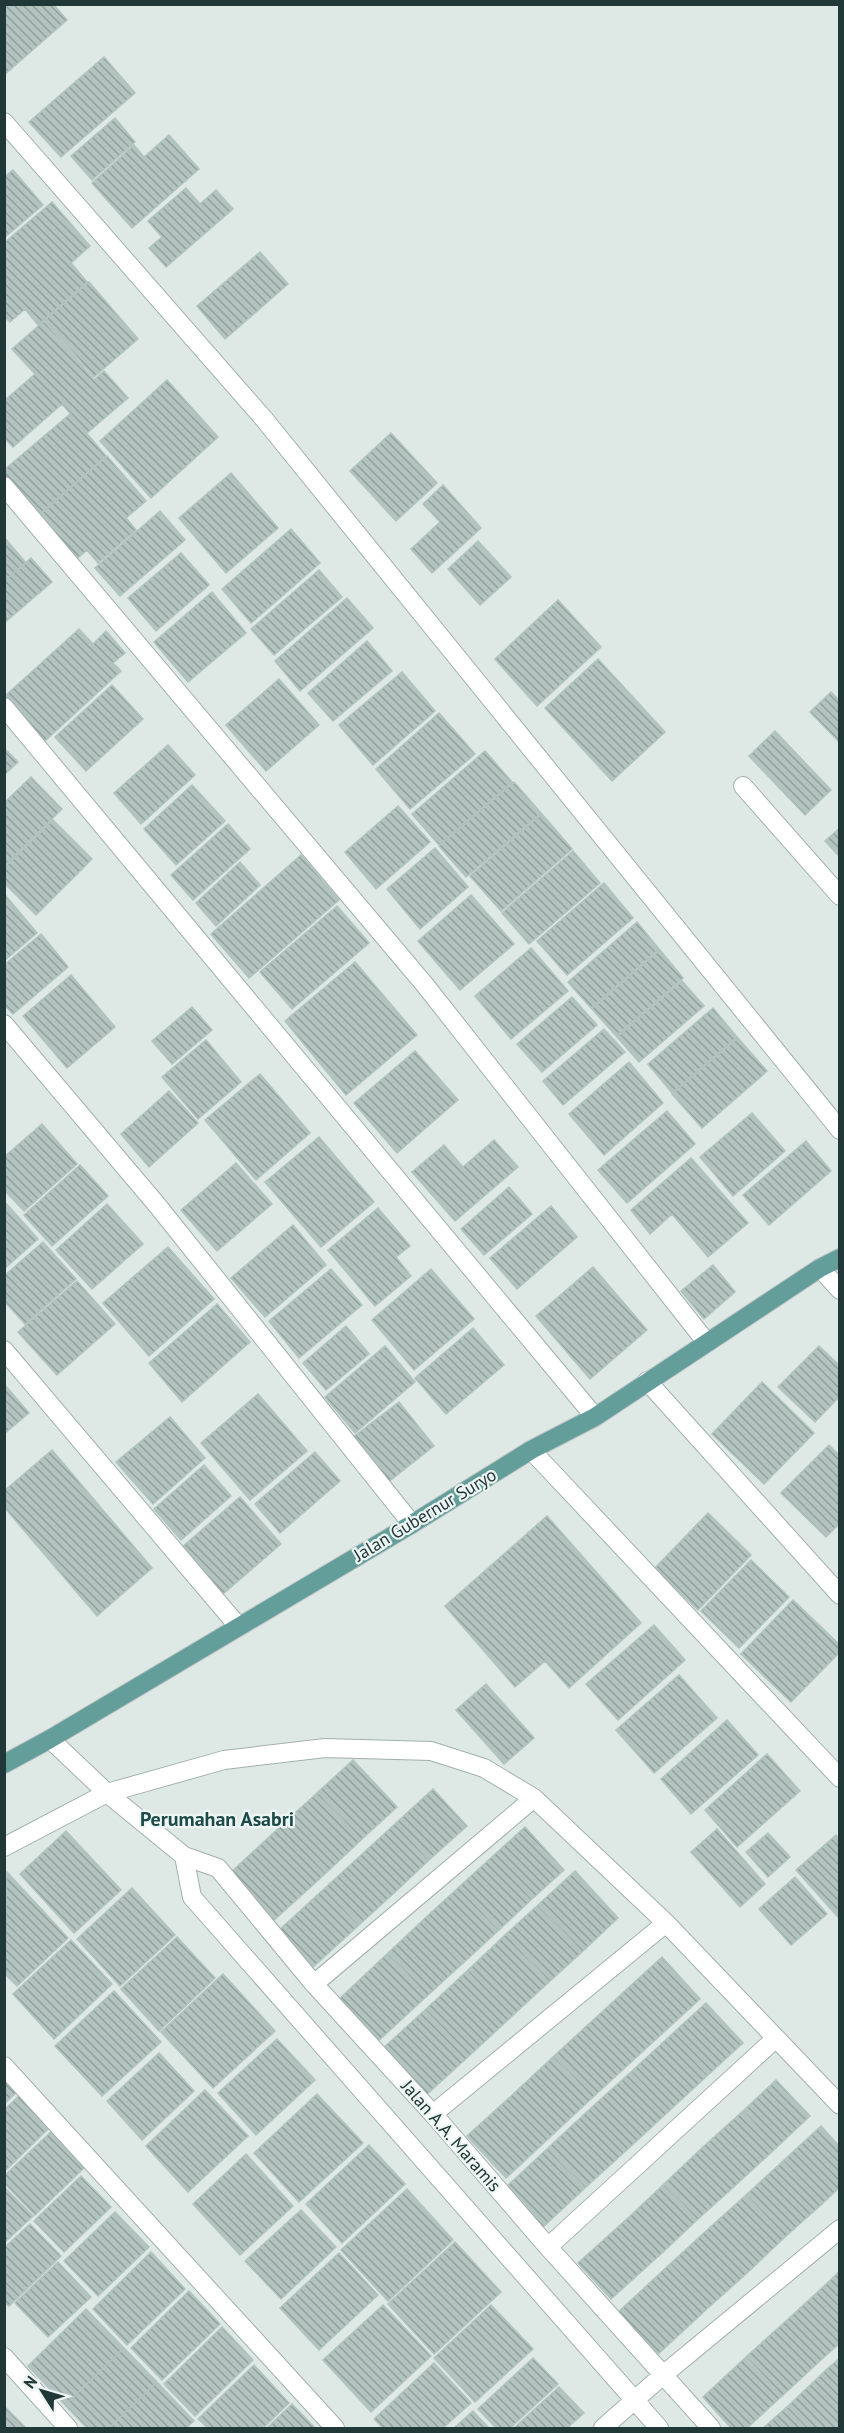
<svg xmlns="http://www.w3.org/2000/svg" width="844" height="2433" font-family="'PT Sans',sans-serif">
<defs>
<pattern id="building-back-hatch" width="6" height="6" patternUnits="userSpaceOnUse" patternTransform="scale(1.5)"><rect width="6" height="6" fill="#b3c4c0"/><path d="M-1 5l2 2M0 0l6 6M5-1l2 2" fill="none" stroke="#91a09d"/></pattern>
</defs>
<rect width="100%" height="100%" fill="#dee9e6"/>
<!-- building -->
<path fill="url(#building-back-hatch)" stroke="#b1c3bf" stroke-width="1.5" d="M4,4H53L67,20L4,75Z
M104,57L135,93L61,157L29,122Z
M115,118L135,142L92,180L71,156Z
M169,135L199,169L132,228L92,183L134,145L144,157Z
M13,170L43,205L4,238V177Z
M186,188L200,204L216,190L233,209L166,267L149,248L162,237L148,221Z
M52,202L90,246L71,263L87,282L38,325L25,309L10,322L4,316V243Z
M260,252L288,284L225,339L197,306Z
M89,282L138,339L94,377L45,320Z
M44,321L94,380L104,371L128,398L87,433L62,404L13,447L4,438V401L35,374L12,349Z
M167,380L218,437L151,498L100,441Z
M70,414L106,456L35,518L4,483V470Z
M391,433L437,483L396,521L350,471Z
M107,456L146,501L126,518L136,530L98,563L87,550L73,562L35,519Z
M231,473L278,528L226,573L179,518Z
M443,485L481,528L432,573L411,549L440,522L423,504Z
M160,511L185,540L120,596L95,568Z
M291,529L320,563L251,623L222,589Z
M4,537L26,563L4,581Z
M478,541L511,577L480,605L448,569Z
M181,553L209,585L156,631L128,598Z
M31,558L52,582L4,623V581Z
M319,570L342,597L274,655L251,629Z
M212,592L246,633L188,682L154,642Z
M347,598L373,628L300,691L275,661Z
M558,600L601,647L537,706L495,659Z
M79,629L93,644L106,631L125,653L113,663L121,671L45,741L5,696Z
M367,641L392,671L333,721L308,693Z
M598,659L665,732L612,781L545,708Z
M402,672L435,711L373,765L339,725Z
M279,679L319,725L266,771L226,725Z
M112,685L143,719L86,771L55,737Z
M831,692L840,701V743L810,712Z
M439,713L475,754L410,809L376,769Z
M775,731L831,790L805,815L749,756Z
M168,745L195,775L141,824L114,793Z
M4,748L18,762L4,775Z
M485,751L512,782L439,845L412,814Z
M31,777L62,809L4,866V803Z
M514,782L541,813L466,877L439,846Z
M192,785L225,821L176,865L144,829Z
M398,806L430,842L376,889L345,852Z
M542,814L572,849L501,911L470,876Z
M53,820L92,859L36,915L4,883V868Z
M228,824L250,849L193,900L171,875Z
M840,828V857L825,841Z
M435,848L468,887L420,929L387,889Z
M573,851L600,883L529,944L502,913Z
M301,855L339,900L249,978L211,934Z
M240,862L260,885L216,926L196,903Z
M604,883L633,918L567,975L537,941Z
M471,895L514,944L460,990L418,941Z
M6,896L37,933L4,961V897Z
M337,906L369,943L292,1009L260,972Z
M637,922L659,949L591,1008L568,982Z
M41,934L68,967L13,1014L4,1005V965Z
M531,948L568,991L511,1039L475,996Z
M660,950L683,978L616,1036L592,1009Z
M355,962L417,1035L346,1095L285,1021Z
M71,975L115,1027L67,1068L23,1016Z
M682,981L704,1006L639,1062L617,1037Z
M572,997L597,1025L542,1072L517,1044Z
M192,1007L212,1030L172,1064L152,1041Z
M713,1008L737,1037L672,1093L648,1064Z
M604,1029L625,1052L563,1105L543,1081Z
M738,1038L767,1071L702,1128L672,1094Z
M206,1040L241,1082L198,1119L162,1077Z
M415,1051L458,1100L397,1153L354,1103Z
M629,1062L663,1103L604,1155L569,1114Z
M260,1074L310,1133L256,1180L205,1120Z
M169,1091L198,1123L149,1167L121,1134Z
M667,1111L695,1144L627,1203L598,1170Z
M752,1113L785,1151L733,1196L700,1157Z
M42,1124L77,1164L24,1211L4,1190V1157Z
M319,1137L374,1202L321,1247L265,1182Z
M494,1140L518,1167L455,1221L412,1172L444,1145L463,1167Z
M806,1141L831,1171L769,1225L743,1195Z
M691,1158L748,1223L708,1257L672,1214L650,1234L631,1210Z
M236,1163L272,1204L217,1251L181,1210Z
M80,1165L108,1196L52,1246L24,1215Z
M509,1187L532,1214L484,1255L461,1229Z
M4,1201L38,1239L4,1269Z
M107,1204L143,1244L92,1289L56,1250Z
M551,1206L577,1237L517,1289L490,1258Z
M378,1208L410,1246L396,1257L411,1276L375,1306L328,1250Z
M293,1225L326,1265L265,1317L231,1278Z
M43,1242L76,1279L25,1324L4,1301V1276Z
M168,1247L214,1299L149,1356L103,1303Z
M713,1265L735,1292L704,1319L681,1291Z
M593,1267L647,1330L590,1379L536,1316Z
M331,1269L362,1305L299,1358L269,1321Z
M431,1269L474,1319L414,1370L372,1320Z
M77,1281L115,1324L57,1375L18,1332Z
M217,1304L250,1342L182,1402L149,1363Z
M346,1326L369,1354L326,1390L303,1363Z
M473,1328L504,1365L446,1414L415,1378Z
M385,1346L415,1382L355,1433L325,1397Z
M819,1346L840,1366V1396L815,1422L778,1387Z
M762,1382L814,1433L764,1484L712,1434Z
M4,1384L29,1413L4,1434Z
M258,1394L307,1451L250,1500L201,1443Z
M399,1402L434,1446L387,1483L352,1438Z
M170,1417L205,1458L153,1504L116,1462Z
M829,1445L840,1456V1523L826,1537L781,1493Z
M52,1450L152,1568L97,1616L4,1507V1491Z
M315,1452L340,1481L280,1533L255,1504Z
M204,1465L231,1496L181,1540L154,1509Z
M240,1497L281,1544L223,1594L182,1547Z
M708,1513L751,1555L698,1610L655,1568Z
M547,1516L641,1623L569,1688L545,1661L515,1687L445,1606Z
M751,1560L789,1597L739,1648L701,1611Z
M793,1600L840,1645V1652L791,1702L741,1654Z
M654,1625L685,1660L618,1720L586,1684Z
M679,1675L717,1718L654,1773L616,1730Z
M486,1684L534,1738L504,1764L456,1710Z
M727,1720L758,1755L691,1814L661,1779Z
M767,1754L800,1791L737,1847L705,1810Z
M353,1760L397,1807L361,1840L318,1792Z
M433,1789L467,1826L429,1860L396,1823Z
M318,1792L361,1840L326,1873L282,1825Z
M396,1823L429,1860L393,1894L359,1857Z
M282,1825L326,1873L272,1922L228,1875Z
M525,1827L564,1870L532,1899L493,1856Z
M717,1829L765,1884L740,1907L691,1852Z
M66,1831L121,1890L74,1933L20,1874Z
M768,1833L790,1857L768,1877L746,1852Z
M836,1835L840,1840L838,1917L796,1870Z
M493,1856L532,1899L499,1930L459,1887Z
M359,1857L393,1894L359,1925L325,1888Z
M575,1871L618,1918L582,1952L538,1905Z
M7,1872L68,1938L17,1986L4,1973Z
M795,1877L827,1914L791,1945L759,1909Z
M459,1887L499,1930L462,1964L422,1921Z
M132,1888L175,1935L120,1986L77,1939Z
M325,1888L359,1925L311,1969L277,1932Z
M538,1905L582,1952L549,1982L506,1934Z
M422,1921L462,1964L427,1996L388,1953Z
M506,1934L549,1982L510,2018L467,1971Z
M177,1937L215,1978L159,2031L121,1989Z
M71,1940L112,1984L54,2039L13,1994Z
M388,1953L427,1996L376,2043L337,2001Z
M662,1957L700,1999L665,2031L627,1989Z
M467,1971L510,2018L469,2056L425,2010Z
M223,1974L275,2031L213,2088L161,2032Z
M627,1989L665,2031L592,2098L554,2056Z
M114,1991L161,2042L102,2096L55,2046Z
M706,2003L743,2043L708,2075L671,2035Z
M425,2010L469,2056L424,2097L380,2051Z
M671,2035L708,2075L668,2112L631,2072Z
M277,2039L315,2080L256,2135L218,2093Z
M159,2053L194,2091L142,2140L107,2101Z
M554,2056L592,2098L548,2139L510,2097Z
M631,2072L668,2112L629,2148L592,2107Z
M4,2079L17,2092L4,2104Z
M776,2080L810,2116L776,2148L743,2111Z
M205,2090L248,2136L188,2192L146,2146Z
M317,2094L363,2143L299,2202L254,2153Z
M20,2095L50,2127L4,2172V2110Z
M510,2097L548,2139L506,2178L467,2136Z
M592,2107L629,2148L585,2188L548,2148Z
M743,2111L776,2148L738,2183L704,2146Z
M821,2126L840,2147V2187L822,2204L783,2161Z
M52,2131L86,2166L35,2215L4,2183V2176Z
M369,2145L405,2184L342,2243L306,2204Z
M704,2146L738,2183L697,2220L664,2184Z
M548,2148L585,2188L542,2228L505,2188Z
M246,2154L293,2206L240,2255L193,2204Z
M783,2161L822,2204L785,2237L746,2195Z
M81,2176L111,2207L64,2252L34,2221Z
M664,2184L697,2220L662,2253L629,2217Z
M4,2187L33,2216L4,2243Z
M407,2189L453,2240L388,2301L341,2250Z
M746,2195L785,2237L746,2274L706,2231Z
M301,2210L336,2247L281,2299L245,2261Z
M115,2212L149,2247L98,2296L64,2261Z
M629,2217L662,2253L611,2299L578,2263Z
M30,2224L61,2256L9,2306L4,2302V2248Z
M706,2231L746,2274L709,2307L670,2264Z
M455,2242L501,2292L434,2354L388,2304Z
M151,2252L185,2289L127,2345L93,2309Z
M339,2253L378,2295L319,2350L280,2308Z
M58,2262L91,2297L48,2337L15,2303Z
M670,2264L709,2307L654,2358L614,2316Z
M840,2271V2305L823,2287Z
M823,2287L840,2305V2343L822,2359L786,2321Z
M189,2291L220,2324L162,2380L131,2348Z
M383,2305L431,2356L371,2412L323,2360Z
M491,2305L533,2349L475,2402L434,2358Z
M86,2309L124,2348L65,2405L28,2366Z
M786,2321L822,2359L782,2396L746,2357Z
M222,2327L253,2360L195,2416L164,2384Z
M124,2348L157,2382L109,2428H87L65,2405Z
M746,2357L782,2396L747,2428H731L703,2397Z
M533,2358L558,2384L510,2428H496L478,2409Z
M840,2358V2383L827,2369Z
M434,2363L471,2403L443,2428H383L374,2419Z
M254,2365L289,2403L263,2428H208L198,2419Z
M827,2369L840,2383V2428H809L788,2406Z
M157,2382L194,2421L186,2428H109Z
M559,2387L584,2413L567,2428H514Z
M292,2404L315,2428H267Z
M4,2406L26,2428H4Z
M788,2406L809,2428H763Z
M473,2411L489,2428H454Z"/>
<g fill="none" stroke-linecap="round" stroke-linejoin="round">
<!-- minor casing -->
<g stroke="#a1b0ae" stroke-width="20">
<path id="minor" d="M4,122L264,419L840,1130
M4,486L425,985L707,1343
M4,707L595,1417
M743,786L840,896
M4,1024L157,1205L412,1524
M820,1268L840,1290
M4,1350L238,1626
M647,1381L840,1595
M531,1450L840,1778
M50,1739L107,1793L184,1856L218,1868L314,1984L433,2114L548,2247L711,2428
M4,1847L107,1793L224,1760L325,1748L431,1751L484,1768L534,1798L666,1923L840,2105
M184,1856L192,1897L659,2428
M314,1984L534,1798
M4,2066L335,2428
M433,2114L666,1923
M548,2247L776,2038
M4,2357L68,2428
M603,2428L663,2375L840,2229"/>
</g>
<!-- major casing -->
<g stroke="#bcc3c3" stroke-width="20">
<path id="major" d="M4,1764L50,1739L412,1524L531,1450L595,1417L820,1268L840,1258"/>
</g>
<!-- minor -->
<use href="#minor" stroke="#fff" stroke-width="18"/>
<!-- major -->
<use href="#major" stroke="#639e9b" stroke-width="18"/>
</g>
<g text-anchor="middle" stroke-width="4.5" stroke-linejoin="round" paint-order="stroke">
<!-- street labels -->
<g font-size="18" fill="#203837" stroke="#eef6f4">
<text transform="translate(425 1515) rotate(-31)" y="6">Jalan Gubernur Suryo</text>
<text transform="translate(451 2136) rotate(49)" y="6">Jalan A.A. Maramis</text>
</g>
<!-- neighbourhood labels -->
<g font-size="20" font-weight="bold" fill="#1c4a48" stroke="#eef6f4">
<text x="217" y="1826">Perumahan Asabri</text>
</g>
</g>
<!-- border -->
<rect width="844" height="2433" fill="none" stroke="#203837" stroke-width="12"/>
<!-- north arrow -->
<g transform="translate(42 2391) rotate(307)" stroke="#eef6f4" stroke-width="4.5" paint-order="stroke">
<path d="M0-4.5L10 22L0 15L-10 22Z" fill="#203837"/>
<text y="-9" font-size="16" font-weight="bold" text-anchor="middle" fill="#203837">N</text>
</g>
</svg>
